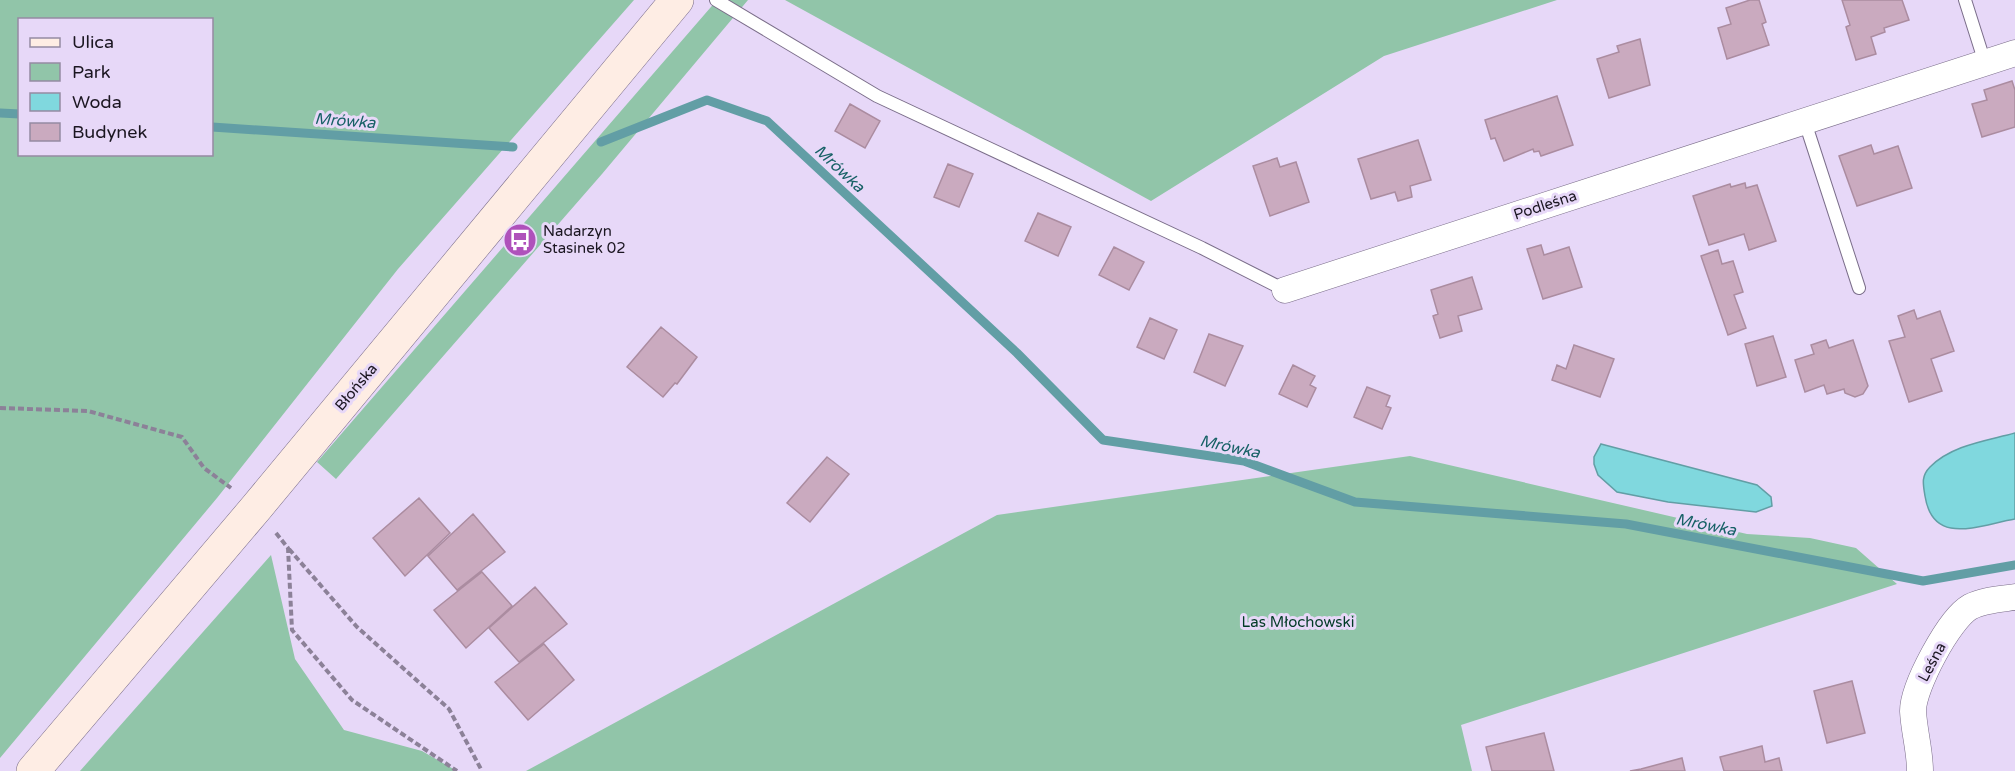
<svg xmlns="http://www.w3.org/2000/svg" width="2015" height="771" font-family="'Varela Round',sans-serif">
<rect width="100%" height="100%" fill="#e7d8f8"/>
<!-- green -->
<path fill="#91c5a9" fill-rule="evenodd" d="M0,0H634L398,269L217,498L0,758ZM20,20H212V154H20Z
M717,0H748L602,174L336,479L317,462Z
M785,0H1557L1384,56L1151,201Z
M1410,456L1747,534L1810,538L1856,548L1897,584L1461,725L1472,771H526L997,515Z
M271,555L295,659L344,730L422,751L457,771H80Z"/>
<!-- water -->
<path fill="#80d8de" stroke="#629ea5" stroke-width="1.5" d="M2015,433V519C1979,525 1933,547 1925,496C1923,484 1921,476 1930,467C1952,445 1986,441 2015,433Z
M1601,444L1757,485L1771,497L1772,506L1756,512L1668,502L1617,492L1598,475L1594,464V457Z"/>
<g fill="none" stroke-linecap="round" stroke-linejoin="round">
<!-- stream -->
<path stroke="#629ea5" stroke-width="9" d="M0,113L20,114
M212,127L513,147
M601,142L707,100L767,121L1017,353L1103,440L1244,461L1355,502L1626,524L1923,581L2015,565"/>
</g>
<!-- building -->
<path fill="#caaabf" stroke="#ab8ca0" stroke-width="1.5" d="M1750,0H1759L1766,22L1762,24L1769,45L1727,59L1718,28L1731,24L1726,8Z
M1842,0H1902L1909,20L1884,28L1885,32L1871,37L1876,54L1856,60L1846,27L1850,25Z
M1640,39L1650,85L1609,98L1597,59L1619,52L1617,46Z
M2012,81L2015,90V127L1982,137L1972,104L1987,100L1984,90Z
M1557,96L1573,145L1541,156L1539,151L1534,152L1533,149L1504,161L1495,138L1491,139L1485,120Z
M850,104L880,121L865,148L835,131Z
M1418,140L1431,180L1410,186L1412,197L1398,201L1395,192L1371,199L1358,159Z
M1871,145L1874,154L1898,146L1912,188L1857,206L1839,156Z
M1277,158L1280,167L1296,162L1309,202L1270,216L1253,166Z
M948,164L973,174L959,207L934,197Z
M1745,183L1746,188L1757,185L1776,241L1749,250L1744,234L1709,245L1693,196L1730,184L1731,187Z
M1038,213L1071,227L1058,256L1025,241Z
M1541,245L1544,255L1569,247L1582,287L1543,299L1527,249Z
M1114,247L1144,262L1129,290L1099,275Z
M1718,250L1722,264L1733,261L1743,292L1734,295L1746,328L1728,335L1701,256Z
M1472,277L1482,309L1458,316L1462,331L1440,338L1433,316L1438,314L1431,290Z
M1914,310L1917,319L1940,311L1954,351L1931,359L1942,391L1909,402L1889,341L1905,337L1898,316Z
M1150,318L1177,330L1164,359L1137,347Z
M661,327L697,357L677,384L675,383L663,397L627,367Z
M1209,334L1243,346L1225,386L1194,372Z
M1773,336L1786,377L1757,386L1745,344Z
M1826,340L1829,348L1853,340L1868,386L1863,394L1855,397L1845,393L1844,389L1827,394L1824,385L1805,392L1795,360L1814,354L1811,345Z
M1574,345L1614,359L1600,397L1552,380L1557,365L1566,369Z
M1293,365L1315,376L1310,385L1316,388L1307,407L1279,394Z
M1367,387L1390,396L1386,406L1391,408L1382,429L1354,417Z
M827,457L849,474L810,522L787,503Z
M419,498L450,533L405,576L373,538Z
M473,514L505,552L457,590L428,556Z
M482,572L512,606L466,648L434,610Z
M535,587L567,624L519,662L489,628Z
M544,644L574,680L528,720L495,682Z
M1852,681L1865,733L1827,743L1814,691Z
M1544,733L1554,771H1492L1486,747Z
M1762,746L1765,762L1779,758L1782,771H1724L1720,757Z
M1682,758L1685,771H1630L1641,769Z"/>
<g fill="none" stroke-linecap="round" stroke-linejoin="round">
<!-- lane casing -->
<g stroke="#7b6e8a" stroke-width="14">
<path id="lane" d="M716,0L877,96L1202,248L1285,290
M1965,0L1985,63
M1805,122L1859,288"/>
</g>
<!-- street casing -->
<g stroke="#7b6e8a" stroke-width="27">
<path id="street" d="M1285,290L2015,53
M1920,771C1920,751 1914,731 1913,711C1913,687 1949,619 1970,607C1983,600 2001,599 2015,597"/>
</g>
<!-- secondary casing -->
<g stroke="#7b6e8a" stroke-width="34">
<path id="secondary" d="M33,771L256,508L677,0"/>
</g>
<!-- path -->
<path stroke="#8c8198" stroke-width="4" stroke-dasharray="6 3" stroke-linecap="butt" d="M0,408L88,411L182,437L204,468L231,488
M276,533L288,548L292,630L352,700L457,771
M289,549L357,627L449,709L482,771"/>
<!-- lane -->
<use href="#lane" stroke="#fff" stroke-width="12"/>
<!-- street -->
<use href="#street" stroke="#fff" stroke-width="26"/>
<!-- secondary -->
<use href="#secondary" stroke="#feede4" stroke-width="33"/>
</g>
<!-- icons -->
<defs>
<g id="bus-disc" transform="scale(1.725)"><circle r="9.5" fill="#af51bb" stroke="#e7d8f8"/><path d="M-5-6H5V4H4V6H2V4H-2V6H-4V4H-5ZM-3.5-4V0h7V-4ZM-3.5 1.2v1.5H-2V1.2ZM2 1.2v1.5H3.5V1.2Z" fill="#fff"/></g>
</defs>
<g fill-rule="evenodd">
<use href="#bus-disc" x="520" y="240"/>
</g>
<g text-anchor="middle" stroke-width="6" stroke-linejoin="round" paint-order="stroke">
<!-- street labels -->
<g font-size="15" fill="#1b1621" stroke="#e7d8f8">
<text transform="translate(1545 205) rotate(-18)" y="5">Podleśna</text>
<text transform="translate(356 387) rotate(-50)" y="5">Błońska</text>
<text transform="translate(1932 662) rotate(-62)" y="5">Leśna</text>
</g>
<!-- poi labels -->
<g font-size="15" fill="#1b1621" stroke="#e7d8f8" text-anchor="start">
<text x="543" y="236">Nadarzyn<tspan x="543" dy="17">Stasinek 02</tspan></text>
</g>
<!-- park labels -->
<g font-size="15" fill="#003a24" stroke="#e7d8f8">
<text x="1298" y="627">Las Młochowski</text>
</g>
<!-- water labels -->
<g font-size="16" font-style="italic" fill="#176166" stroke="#e7d8f8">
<text transform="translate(345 120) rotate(4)" y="6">Mrówka</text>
<text transform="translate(840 168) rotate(43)" y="6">Mrówka</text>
<text transform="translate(1230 446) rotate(12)" y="6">Mrówka</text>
<text transform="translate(1706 524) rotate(11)" y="6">Mrówka</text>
</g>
</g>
<!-- legend -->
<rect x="18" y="18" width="195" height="138" fill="#e7d8f8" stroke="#958aa2" stroke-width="1.5"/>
<rect x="30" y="38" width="30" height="9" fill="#feede4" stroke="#958aa2" stroke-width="1.5"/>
<text x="72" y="48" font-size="18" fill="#1b1621">Ulica</text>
<rect x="30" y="63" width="30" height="18" fill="#91c5a9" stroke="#958aa2" stroke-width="1.5"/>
<text x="72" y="78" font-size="18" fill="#1b1621">Park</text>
<rect x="30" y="93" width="30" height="18" fill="#80d8de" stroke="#958aa2" stroke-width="1.5"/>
<text x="72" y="108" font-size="18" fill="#1b1621">Woda</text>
<rect x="30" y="123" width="30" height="18" fill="#caaabf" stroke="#958aa2" stroke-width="1.5"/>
<text x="72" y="138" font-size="18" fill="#1b1621">Budynek</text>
</svg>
